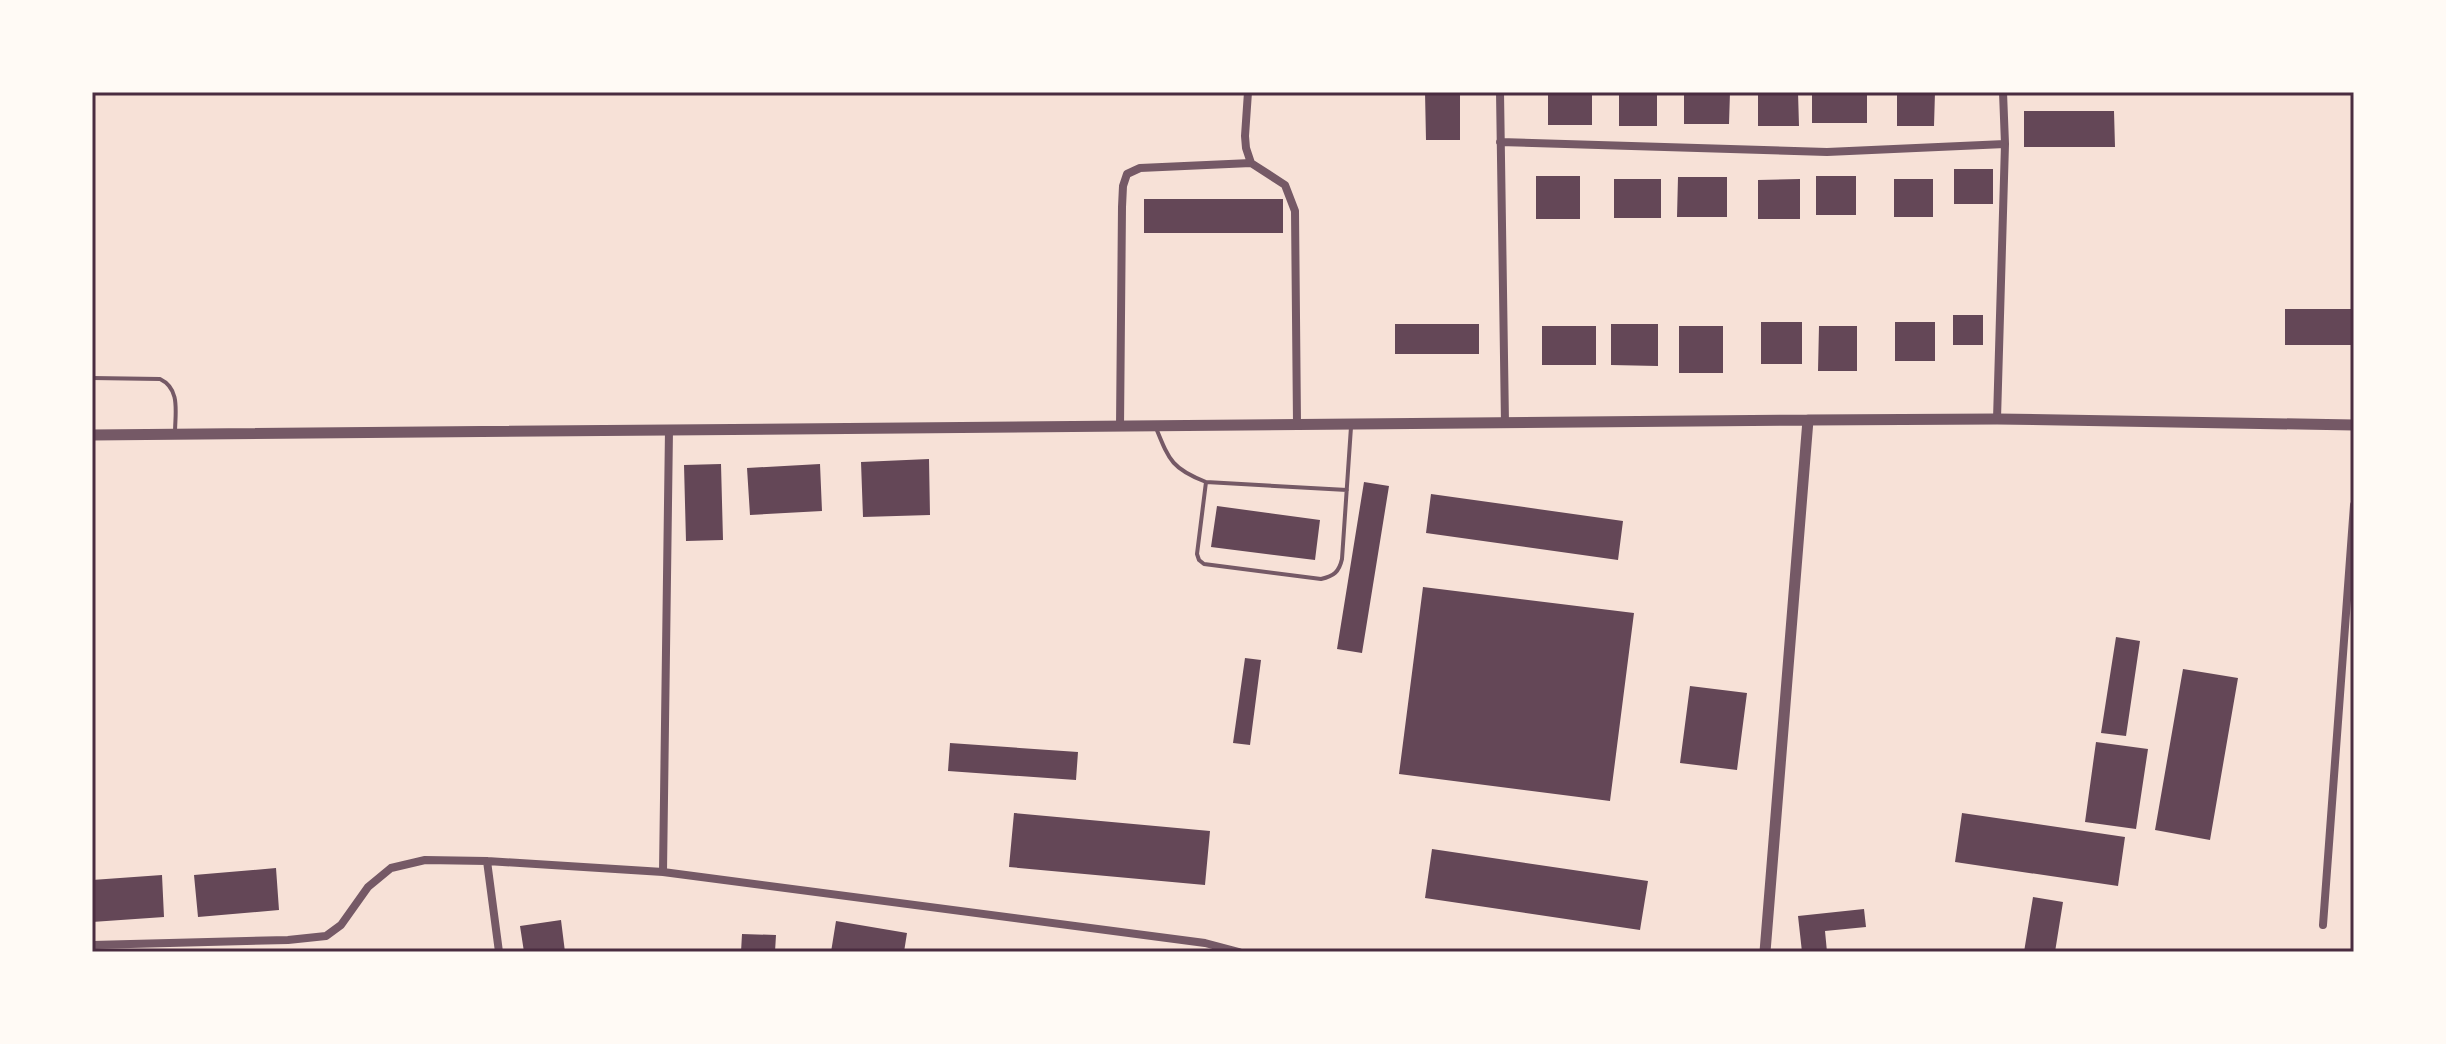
<svg xmlns="http://www.w3.org/2000/svg" width="2446" height="1044" font-family="'Times New Roman',serif">
<rect width="100%" height="100%" fill="#f7e1d7"/>
<!-- building -->
<path fill="#644757" d="M1425,92H1460V140H1426Z
M1548,92H1592V125H1548Z
M1619,92H1657V126H1619Z
M1684,92H1730L1729,124H1684Z
M1758,92H1798L1799,126H1758Z
M1812,92H1867V123H1812Z
M1897,92H1935L1934,126H1897Z
M2024,111H2114L2115,147H2024Z
M1954,169H1993V204H1954Z
M1536,176H1580V219H1536Z
M1816,176H1856V215H1816Z
M1678,177H1727V217H1677Z
M1614,179H1661V218H1614Z
M1800,179V219H1758V180Z
M1894,179H1933V217H1894Z
M1144,199H1283V233H1144Z
M2285,309H2354V345H2285Z
M1953,315H1983V345H1953Z
M1761,322H1802V364H1761Z
M1895,322H1935V361H1895Z
M1395,324H1479V354H1395Z
M1611,324H1658V366L1611,365Z
M1542,326H1596V365H1542Z
M1679,326H1723V373H1679Z
M1819,326H1857V371H1818Z
M929,459L930,515L863,517L861,462Z
M721,464L723,540L686,541L684,465Z
M820,464L822,511L750,515L747,468Z
M1364,482L1389,486L1362,653L1337,649Z
M1431,494L1623,521L1618,560L1426,533Z
M1217,506L1320,520L1315,560L1211,547Z
M1423,587L1634,613L1610,801L1399,774Z
M2116,637L2140,641L2126,736L2101,733Z
M1245,658L1261,660L1250,745L1233,743Z
M2183,669L2238,678L2210,840L2155,830Z
M1690,686L1747,693L1737,770L1680,763Z
M2096,742L2148,749L2136,829L2085,822Z
M950,743L1078,752L1076,780L948,771Z
M1014,813L1210,831L1205,885L1009,867Z
M1962,813L2125,837L2118,886L1955,862Z
M1432,849L1648,881L1640,930L1425,898Z
M276,868L279,910L198,917L194,875Z
M162,875L164,917L92,922V880Z
M2033,897L2063,902L2055,952H2024Z
M1864,909L1866,927L1825,931L1827,952H1802L1798,916Z
M561,920L565,952H524L520,926Z
M836,921L907,933L904,952H831Z
M742,934L776,935L775,952H741Z"/>
<g fill="none" stroke-linecap="round" stroke-linejoin="round">
<!-- service -->
<path stroke="#755966" stroke-width="4" d="M92,378L160,379C181,389 175,413 175,433
M1156,428C1169,460 1172,469 1206,482L1197,554L1199,560L1204,564L1321,579C1334,576 1339,572 1342,559L1351,427
M1206,482L1347,490"/>
<!-- minor -->
<path stroke="#755966" stroke-width="8" d="M1248,92L1245,136L1246,148L1251,163L1285,185L1295,211L1297,423
M1500,92L1505,423
M1500,142L1827,152L2005,144
M1997,419L2005,144L2003,92
M1120,427L1122,207L1123,186L1127,174L1140,168L1251,163
M487,861L499,952
M663,872L669,430
M2323,925L2354,505
M92,945L288,940L326,936L341,925L368,887L391,868L425,860L487,861L663,872L1205,943L1239,952"/>
<!-- tertiary -->
<path stroke="#755966" stroke-width="11" d="M92,435L1808,420L1997,419L2354,425
M1765,952L1808,420"/>
</g>
<!-- border -->
<rect width="2446" height="1044" fill="none" stroke="#fffaf5" stroke-width="188"/>
<rect x="94" y="94" width="2258" height="856" fill="none" stroke="#4a2c40" stroke-width="3"/>
</svg>
